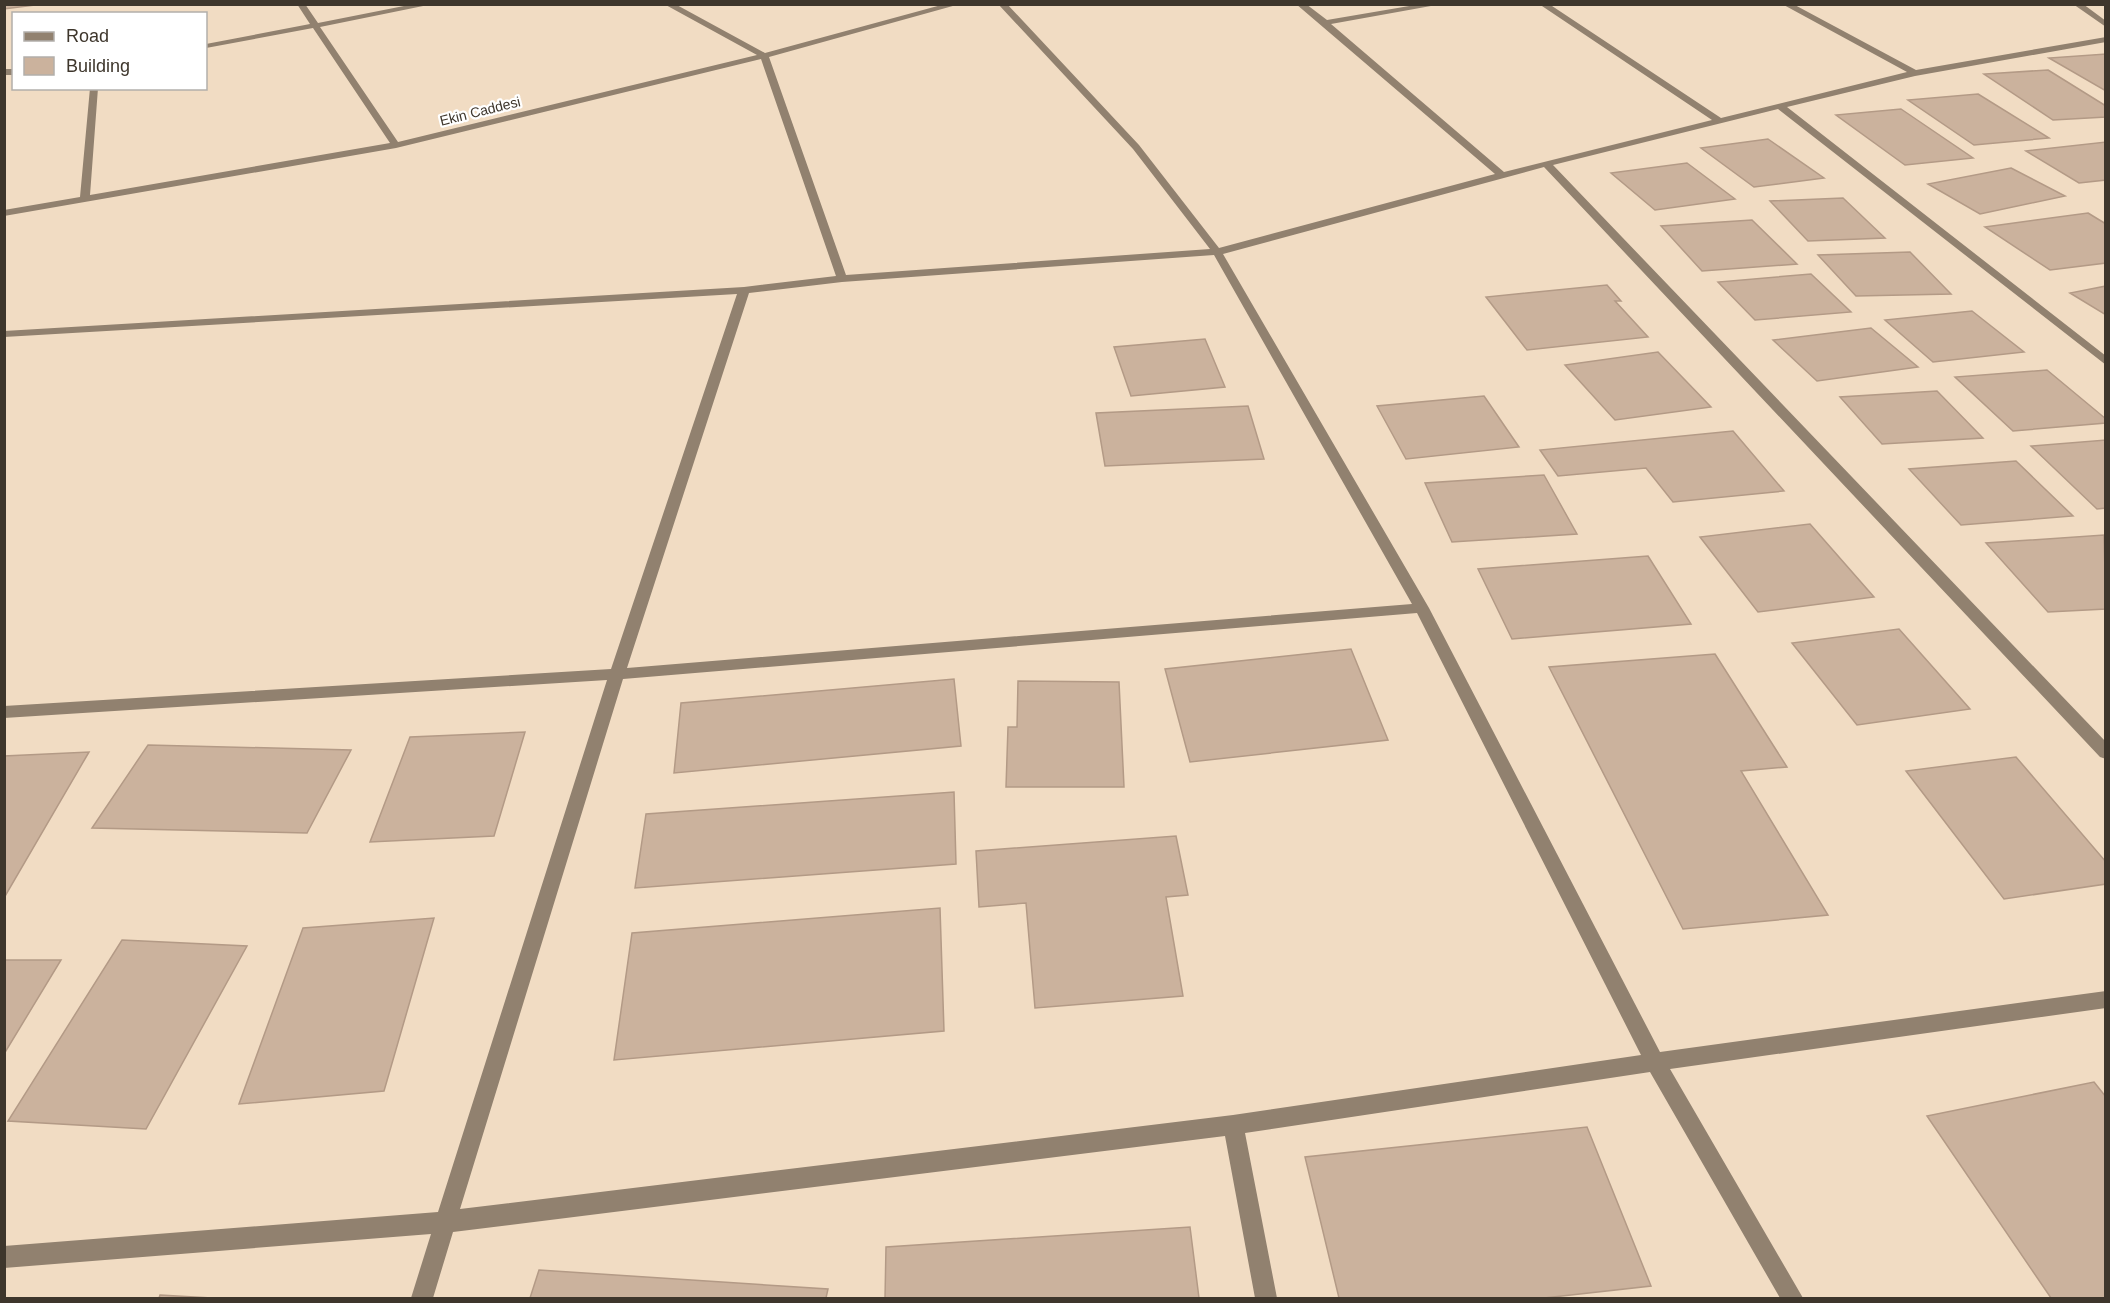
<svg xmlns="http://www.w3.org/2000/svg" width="2110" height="1303" font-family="Helvetica,sans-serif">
<rect width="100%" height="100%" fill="#f1dcc3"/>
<!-- building -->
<path fill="#cbb29d" stroke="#b39a86" stroke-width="1.5" d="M4,4H43L4,9Z
M2106,54V91L2049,58Z
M2048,70L2106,106V117L2053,120L1984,74Z
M1978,94L2049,138L1974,145L1908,100Z
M1901,109L1973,158L1905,165L1836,115Z
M1768,139L1824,178L1754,187L1701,148Z
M2106,142V180L2079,183L2026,151Z
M1687,163L1735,199L1655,210L1611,173Z
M2011,168L2065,196L1980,214L1928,184Z
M1843,198L1885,238L1808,241L1770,201Z
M2088,213L2106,224V263L2050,270L1985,227Z
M1752,220L1797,264L1702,271L1661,226Z
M1910,252L1951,294L1856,296L1818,255Z
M1811,274L1851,312L1755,320L1718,282Z
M1607,285L1621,301H1615L1648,337L1527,350L1486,297Z
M2106,286V315L2070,293Z
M1972,311L2024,352L1933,362L1885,320Z
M1871,328L1918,367L1817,381L1773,340Z
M1205,339L1225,387L1131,396L1114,347Z
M1658,352L1711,407L1615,420L1565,365Z
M2047,370L2106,419V423L2013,431L1955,377Z
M1937,391L1983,438L1882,444L1840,397Z
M1484,396L1519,447L1406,459L1377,406Z
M1248,406L1264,459L1105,466L1096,413Z
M1733,431L1784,491L1673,502L1646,468L1558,476L1540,450Z
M2106,440V508L2097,509L2031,446Z
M2016,461L2073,516L1961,525L1909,469Z
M1544,475L1577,534L1452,542L1425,483Z
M1810,524L1874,597L1758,612L1700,537Z
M2104,535L2106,609L2048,612L1986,543Z
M1648,556L1691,624L1512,639L1478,569Z
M1899,629L1970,709L1857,725L1792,643Z
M1351,649L1388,740L1190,762L1165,669Z
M1715,654L1787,767L1741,771L1828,915L1683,929L1549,667Z
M954,679L961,746L674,773L681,703Z
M1018,681L1119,682L1124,787H1006L1008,727H1017Z
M525,732L494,836L370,842L410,737Z
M148,745L351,750L307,833L92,828Z
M89,752L4,898V756Z
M2016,757L2106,862V884L2004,899L1906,771Z
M954,792L956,864L635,888L646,814Z
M1176,836L1188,895L1166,897L1183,996L1035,1008L1026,903L979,907L976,851Z
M940,908L944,1031L614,1060L632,933Z
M434,918L384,1091L239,1104L303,928Z
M122,940L247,946L146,1129L8,1121Z
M4,960H61L4,1054Z
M2094,1082L2106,1097V1298H2051L1927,1116Z
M1587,1127L1651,1286L1544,1298H1339L1305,1157Z
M1190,1227L1199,1298H885L886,1247Z
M539,1270L828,1289L826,1298H530Z
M160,1295L212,1298H159Z"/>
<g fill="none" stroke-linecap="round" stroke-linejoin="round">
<!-- minor -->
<path fill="#91816f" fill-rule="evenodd" d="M297,4H305L318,23L414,4H433L320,27L398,142L757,55L664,4H675L765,53L945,4H960L769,57L846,275L1210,249L1133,149L998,4H1007L1139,145L1219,248L1495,174L1296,4H1306L1327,20L1421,4H1442L1331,24L1504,172L1712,120L1539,4H1549L1721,118L1907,72L1782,4H1793L1916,70L2106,37V42L1915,76L1787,107L2106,356V365L1778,109L1553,165L2106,742V759L2100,757L1544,167L1223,254L1429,608L1660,1052L2106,991V1008L1670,1069L1803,1298H1780L1650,1072L1245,1133L1277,1298H1255L1225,1136L453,1232L433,1298H411L431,1234L4,1268V1246L438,1212L607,680L4,718V706L611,669L737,294L4,337V331L744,287L836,276L761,59L396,148L4,216V210L80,197L90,88H98L90,195L390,143L313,28L206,48V44L310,24ZM1214,255L1412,604L627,668L749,293L842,282ZM1417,613L1641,1055L1233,1115L460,1209L623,679Z
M2073,4H2083L2106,21V27Z
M4,69H14V75H4Z"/>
</g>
<g text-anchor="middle" stroke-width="4.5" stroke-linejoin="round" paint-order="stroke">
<!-- far-street labels -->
<g font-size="14" fill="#3e362c" stroke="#fff">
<text transform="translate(480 111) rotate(-14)" y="5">Ekin Caddesi</text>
</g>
</g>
<!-- border -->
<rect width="2110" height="1303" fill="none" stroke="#3e362c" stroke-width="12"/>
<!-- legend -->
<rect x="12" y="12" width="195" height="78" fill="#ffffff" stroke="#b2afab" stroke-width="1.5"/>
<rect x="24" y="32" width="30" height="9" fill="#91816f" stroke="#b2afab" stroke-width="1.5"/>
<text x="66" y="42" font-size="18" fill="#3e362c">Road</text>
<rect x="24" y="57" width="30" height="18" fill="#cbb29d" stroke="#b2afab" stroke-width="1.5"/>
<text x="66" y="72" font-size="18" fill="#3e362c">Building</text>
</svg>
